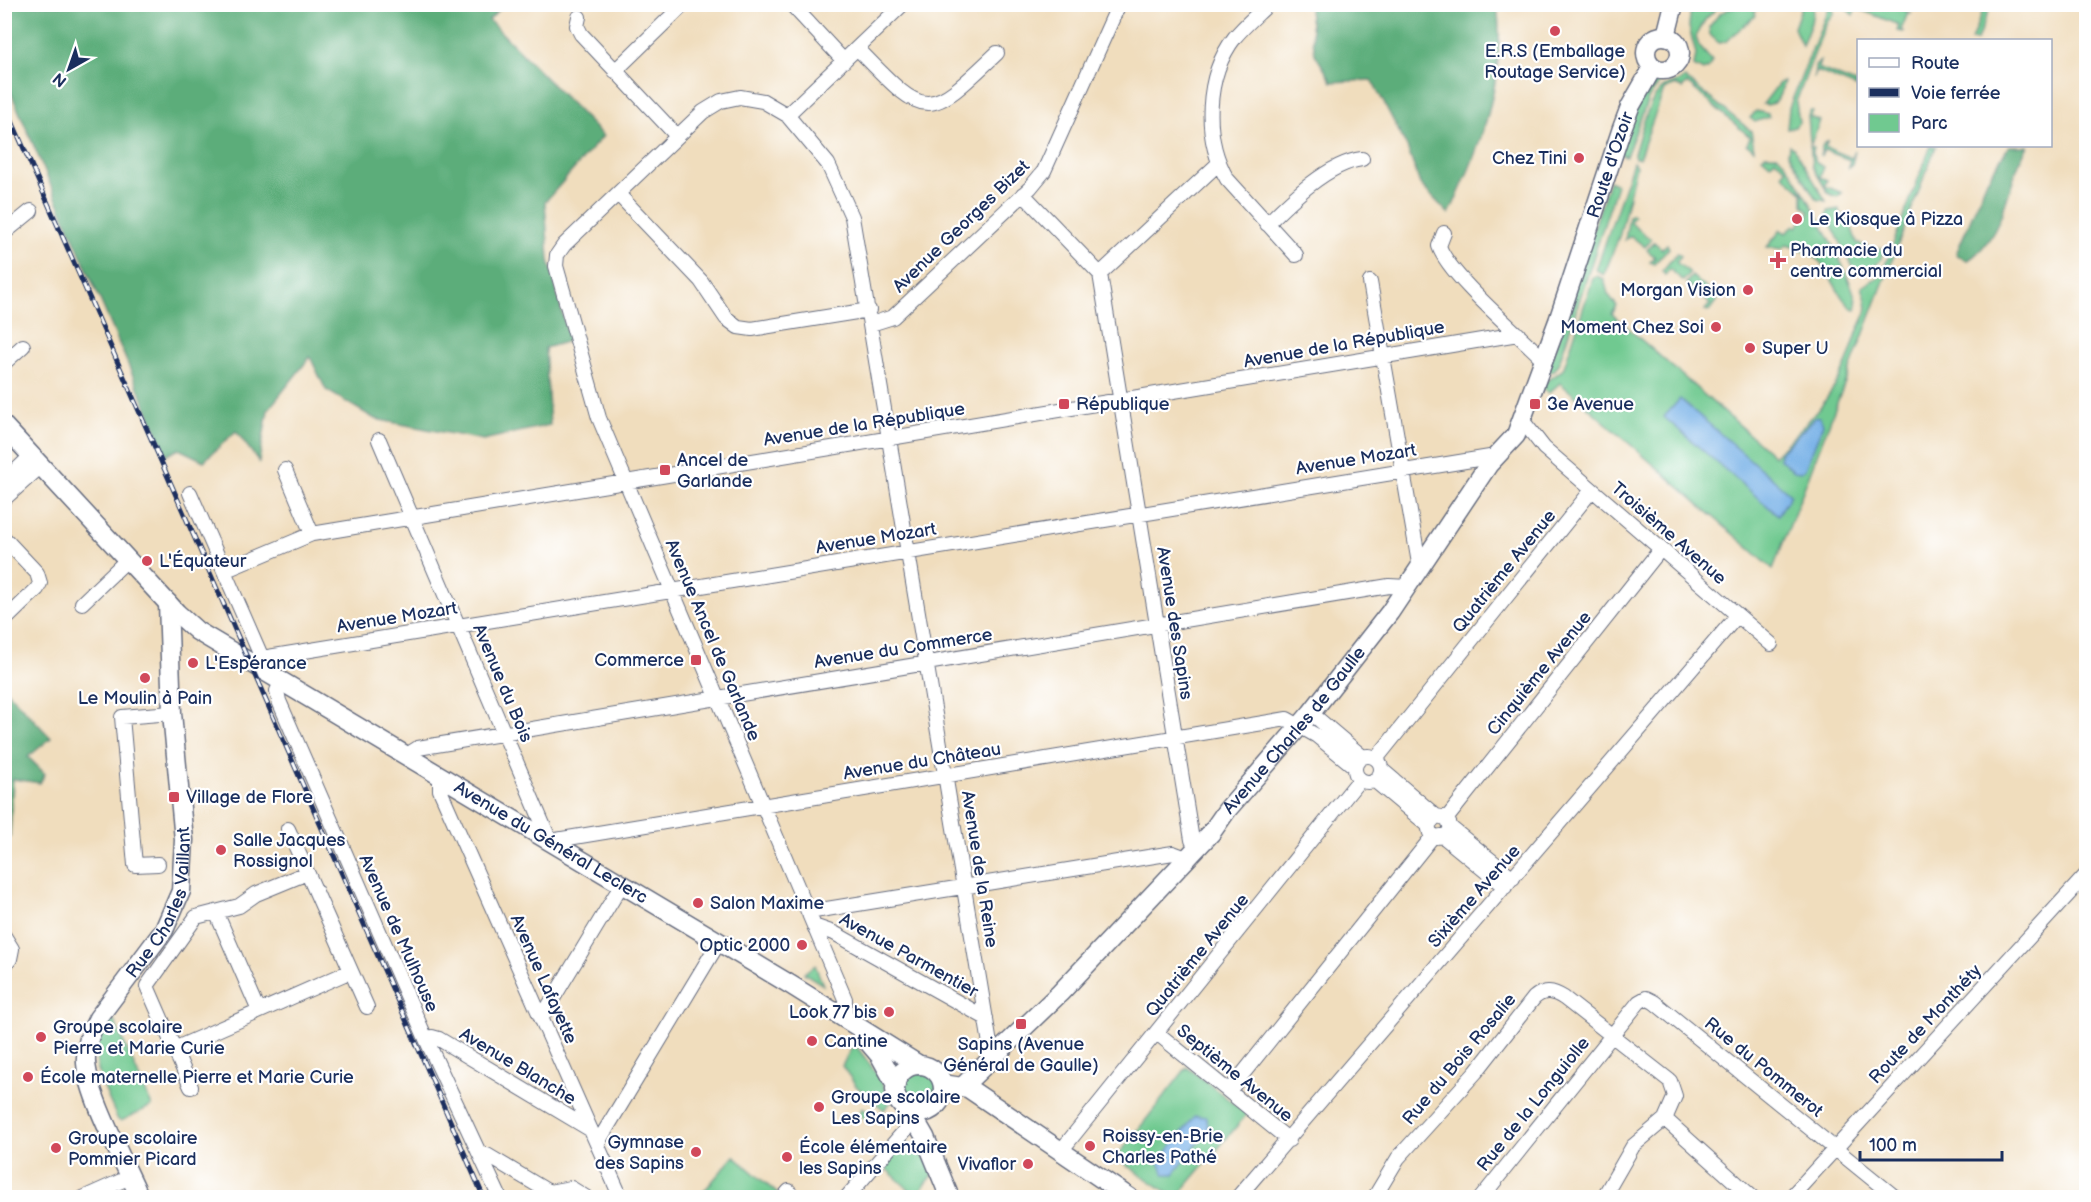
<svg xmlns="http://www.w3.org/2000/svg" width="2091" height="1202" font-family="'Balsamiq Sans',sans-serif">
<rect width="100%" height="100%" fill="#fff"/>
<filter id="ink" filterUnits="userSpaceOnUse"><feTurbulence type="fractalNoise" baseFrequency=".0167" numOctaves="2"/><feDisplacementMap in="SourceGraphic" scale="12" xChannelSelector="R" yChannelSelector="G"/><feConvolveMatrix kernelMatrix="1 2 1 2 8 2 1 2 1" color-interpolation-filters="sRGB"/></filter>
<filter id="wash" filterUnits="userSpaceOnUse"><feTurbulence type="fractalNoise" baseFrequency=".008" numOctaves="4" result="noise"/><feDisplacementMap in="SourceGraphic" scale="24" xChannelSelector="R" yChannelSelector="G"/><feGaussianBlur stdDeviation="1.35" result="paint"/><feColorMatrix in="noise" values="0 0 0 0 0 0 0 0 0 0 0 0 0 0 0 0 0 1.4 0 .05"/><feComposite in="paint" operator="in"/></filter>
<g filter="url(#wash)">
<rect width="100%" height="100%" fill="#f0ddbd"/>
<!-- green -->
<path fill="#70c990" stroke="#467c77" stroke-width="1.5" d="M1691,5H1720L1705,20L1696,37L1699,46L1712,61L1708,69L1703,71L1694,66L1696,54L1689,27Z
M1738,5H1747L1755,10V16L1725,42L1719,43L1710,35L1709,27L1720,13Z
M1802,5H1814L1811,23L1802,46L1794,28Z
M1842,5H1895L1912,14L1908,13L1901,30L1904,32L1897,31L1899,25L1856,8L1853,15Z
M1985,5H1991L1977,40H1971Z
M1829,7L1833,8L1834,13L1827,21L1796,102L1799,122L1795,127L1787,129L1789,108Z
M1820,61L1818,68L1858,84V88L1817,71L1814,78L1815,66Z
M1664,75H1677L1660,82L1649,97L1626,156L1618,153C1625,134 1645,82 1664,75Z
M1685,78L1751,131L1754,149L1747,144L1750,137L1687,83L1682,88L1675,85L1664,90L1639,158H1635L1634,154C1639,137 1648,98 1663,88C1670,83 1678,83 1685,78Z
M1784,81C1781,93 1777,108 1763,104L1779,83Z
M1756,111L1768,114L1769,117L1755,122L1750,118Z
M1810,111H1813L1810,117L1820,121L1810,146L1814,147C1811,157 1816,164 1824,167L1820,177L1827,180L1825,186L1842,193L1837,197L1828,193L1812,166L1808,116Z
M1828,140L1825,147L1852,158L1855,151L1852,164L1848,167L1850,160L1824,150L1821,156L1822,146Z
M1789,145L1794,148L1826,201L1816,199L1788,153Z
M1931,146H1936L1773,569L1560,383L1549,393L1541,387C1546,378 1558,377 1564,367L1593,278L1597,276L1604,279L1608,294L1617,306L1612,314L1774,456C1812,419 1841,390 1855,339C1862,313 1873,318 1862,287L1881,275Z
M1765,155H1778C1794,168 1864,296 1856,309C1843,308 1830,272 1820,262C1810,252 1799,248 1786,245L1782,249L1767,247L1781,230L1786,233L1794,225L1797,227L1810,212L1803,205V193L1782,174L1786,169L1775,159L1770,164L1762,157Z
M1633,162L1636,166L1620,234L1604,275L1596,270Z
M1609,181L1617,185L1560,360L1554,371L1547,373Z
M1839,209L1841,214L1848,217L1857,243L1878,251L1880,248L1885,250L1880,261L1869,271H1855L1827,216L1828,211Z
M1632,214L1634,216L1630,222L1651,240L1645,247L1631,236L1625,240L1629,216Z
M1654,242L1662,249L1667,244L1669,248L1654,264L1650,262L1655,257L1647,250Z
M1677,253L1681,256L1676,262L1690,273L1683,281L1670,269L1665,275L1662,271Z
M1692,276L1716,297L1722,293L1709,311L1705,310L1710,304L1686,283Z
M815,965L823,985L804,973Z
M111,1019L114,1020L152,1106L121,1121L118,1120C109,1099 89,1062 98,1039C101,1032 107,1025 111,1019Z
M854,1043L880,1078L891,1102L884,1110L857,1087L842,1066Z
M1187,1067L1247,1114L1177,1197H1174L1116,1158Z
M901 1089a19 19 0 1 1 38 0a19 19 0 1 1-38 0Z
M862,1108L875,1117L869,1124L859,1114Z
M905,1141L927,1160L933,1175L916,1196L884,1167Z
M734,1156L779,1195L777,1198H698Z"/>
<!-- forest -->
<path fill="#5cad7a" stroke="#3c6e6c" stroke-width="1.5" d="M1312,4L1497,5C1507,78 1480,150 1449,214L1420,184L1407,147L1372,80L1332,82L1315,54L1309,10Z
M4,5H504L489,20L603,136L545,202L549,260L569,341L545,348L550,425L483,440L375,419L326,390L310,357L268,410L259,462L236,431L204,461L179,449L167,455L5,79Z
M2009,146H2028C2005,182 2008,235 1967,261L1956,254L1987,180Z
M4,688L51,738L28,757L45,774L40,783L13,779L10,837L5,838Z"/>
<!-- water -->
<path fill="#77b1e7" stroke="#4970a2" stroke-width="1.5" d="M1680,399L1791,495L1778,515L1664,417Z
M1819,417L1823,424L1805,469L1801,472L1794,471L1780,459V453L1815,418Z
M1195,1116L1206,1117L1209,1129L1174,1174H1164L1159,1162Z"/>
</g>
<g filter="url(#ink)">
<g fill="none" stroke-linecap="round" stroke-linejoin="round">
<!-- minor casing -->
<g stroke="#666c7f" stroke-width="16">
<path id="minor" d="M791,4L844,61
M1268,4C1257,15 1245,25 1235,37C1205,76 1203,137 1227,179L1296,255
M579,17L577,26L581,34L677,136
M857,48C926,119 925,122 997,53
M615,71L684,4
M787,115L903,4
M618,194L701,281L726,318L738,327L752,329L869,310
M1023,194L1100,274L1192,840L1197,850
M1267,224C1290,201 1328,163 1362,159
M4,233L31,211
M1444,233L1439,246C1449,276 1519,334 1544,360
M1100,274L1219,163
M1370,282L1420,569
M871,324L893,317L1030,188L1044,171L1119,4
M4,363L23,346
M1522,420L1544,448L1771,644
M379,440L550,841L1287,719L1317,736L1355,767
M285,470L312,534
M4,482L32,455
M190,493L262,658
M4,499L42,465
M4,538L37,573L40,583L37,589L4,621
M224,571L312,534L1518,334
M82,603L128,559
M262,658L1496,456
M282,681L277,691L279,701L426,1039L500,1198
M1311,713L1363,757
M407,755L418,748L1389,586L1408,587
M1355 769a13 13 0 1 1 26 0a13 13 0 1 1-26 0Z
M1376,759L1592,490
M1381,769L1436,816
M440,775V790L621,1198
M1374,780L1428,825
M1447,818L1660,550
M1451,828L1447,835L1436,837L1430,833L1428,825L1436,816L1447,818L1451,828L1513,878
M288,829L367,1007
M1444,837L1505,887
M158,864L135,865L122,717L172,713
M216,912L259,1011
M808,912L1173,853L1189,859
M814,926L834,933L986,1018
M4,936L12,949L10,959L4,966
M542,1017L622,884
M845,1018V999L599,418L556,266L557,255L564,245L703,112L721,101L740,97L763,101L787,115L828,164L852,217L992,1056
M1157,1033L1289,1140
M426,1039L432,1037L439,1039L591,1130
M174,1049L351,971
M191,1087L147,986L196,917L239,906L256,894L307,873
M1229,1091L1433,836
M597,1144L719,942
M1060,1152L1360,779
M480,1155H487L549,1192L571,1188L587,1198
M83,1198L130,1177
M783,1198L789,1191
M846,1198L915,1119
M1237,1198L1737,616
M1374,1198L1398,1158L1476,1072L1534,998C1544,989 1553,991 1564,998L1670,1081L1675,1096L1665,1119
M1481,1198L1639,1002L1646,998L1654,1002L1896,1198
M1603,1198L1633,1146L1665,1119L1753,1198
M1790,1198L2086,875"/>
</g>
<!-- major casing -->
<g stroke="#666c7f" stroke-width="21">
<g id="major">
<path d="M1666,36L1674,4"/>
<circle cx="1663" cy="53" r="17"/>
<path id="s1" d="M4,426L177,613L197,631L791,985L919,1065"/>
<path d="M863,1036L880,1056L896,1085"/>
<circle cx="919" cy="1089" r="24"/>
<path d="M943,1084L968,1088L1130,1198"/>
<path id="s2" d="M962,1087L1060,993L1211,833L1227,810L1311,713L1390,612L1489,464L1516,435L1558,321L1621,131L1630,107L1653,67"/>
<path d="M910,1111L925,1137L950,1198"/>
<path id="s3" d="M140,1198C125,1163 89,1098 86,1063C85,1046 90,1032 98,1018L164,930L181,891L184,840L172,713L168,603"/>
</g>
</g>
<!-- minor -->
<use href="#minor" stroke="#fff" stroke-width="14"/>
<!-- major -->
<use href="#major" stroke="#fff" stroke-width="18"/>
<!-- rail casing -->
<g stroke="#1b2f5e" stroke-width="5">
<path id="rail" d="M4,103L484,1198"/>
</g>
<!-- rail -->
<use href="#rail" stroke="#fff" stroke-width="3" stroke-dasharray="9" stroke-linecap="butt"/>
</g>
</g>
<!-- markers -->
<g fill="#d1495b" stroke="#fff" stroke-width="2">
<circle cx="1555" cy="31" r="6"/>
<circle cx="1579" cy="158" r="6"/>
<circle cx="1797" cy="219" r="6"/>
<path d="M1775 251h6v6h6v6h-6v6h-6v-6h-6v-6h6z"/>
<circle cx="1748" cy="290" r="6"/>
<circle cx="1716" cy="327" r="6"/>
<circle cx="1750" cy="348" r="6"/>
<rect x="1058" y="398" width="12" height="12" rx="3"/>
<rect x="1529" y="398" width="12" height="12" rx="3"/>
<rect x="659" y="464" width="12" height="12" rx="3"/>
<circle cx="147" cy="561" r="6"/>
<rect x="690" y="654" width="12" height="12" rx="3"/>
<circle cx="193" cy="663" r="6"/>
<circle cx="145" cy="678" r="6"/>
<rect x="168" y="791" width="12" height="12" rx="3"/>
<circle cx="221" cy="850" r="6"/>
<circle cx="698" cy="903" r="6"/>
<circle cx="802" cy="945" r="6"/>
<circle cx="889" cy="1012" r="6"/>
<rect x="1015" y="1018" width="12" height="12" rx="3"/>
<circle cx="41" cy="1037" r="6"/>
<circle cx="812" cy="1041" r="6"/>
<circle cx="28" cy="1077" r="6"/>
<circle cx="819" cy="1107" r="6"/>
<circle cx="1090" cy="1146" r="6"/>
<circle cx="56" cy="1148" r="6"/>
<circle cx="696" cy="1152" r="6"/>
<circle cx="787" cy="1157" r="6"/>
<circle cx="1028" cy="1164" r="6"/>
</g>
<g text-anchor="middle" stroke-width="4.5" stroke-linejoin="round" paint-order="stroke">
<!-- poi labels -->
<g font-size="18" fill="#1b2f5e" stroke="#fff" text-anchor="start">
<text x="1555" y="57" text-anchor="middle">E.R.S (Emballage<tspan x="1555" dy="21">Routage Service)</tspan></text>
<text x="1567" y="164" text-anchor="end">Chez Tini</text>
<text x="1809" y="225">Le Kiosque à Pizza</text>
<text x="1790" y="256">Pharmacie du<tspan x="1790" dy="21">centre commercial</tspan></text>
<text x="1736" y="296" text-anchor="end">Morgan Vision</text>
<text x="1704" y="333" text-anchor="end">Moment Chez Soi</text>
<text x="1762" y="354">Super U</text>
<text x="1076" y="410">République</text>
<text x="1547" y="410">3e Avenue</text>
<text x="677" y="466">Ancel de<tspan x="677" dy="21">Garlande</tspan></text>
<text x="159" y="567">L'Équateur</text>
<text x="684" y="666" text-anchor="end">Commerce</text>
<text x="205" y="669">L'Espérance</text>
<text x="145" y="704" text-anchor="middle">Le Moulin à Pain</text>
<text x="186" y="803">Village de Flore</text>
<text x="233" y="846">Salle Jacques<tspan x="233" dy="21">Rossignol</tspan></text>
<text x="710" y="909">Salon Maxime</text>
<text x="790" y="951" text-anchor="end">Optic 2000</text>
<text x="877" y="1018" text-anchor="end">Look 77 bis</text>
<text x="53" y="1033">Groupe scolaire<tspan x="53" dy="21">Pierre et Marie Curie</tspan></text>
<text x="824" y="1047">Cantine</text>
<text x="1021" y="1050" text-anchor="middle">Sapins (Avenue<tspan x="1021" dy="21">Général de Gaulle)</tspan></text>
<text x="40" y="1083">École maternelle Pierre et Marie Curie</text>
<text x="831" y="1103">Groupe scolaire<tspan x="831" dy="21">Les Sapins</tspan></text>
<text x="1102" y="1142">Roissy-en-Brie<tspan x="1102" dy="21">Charles Pathé</tspan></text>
<text x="68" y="1144">Groupe scolaire<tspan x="68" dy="21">Pommier Picard</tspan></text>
<text x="684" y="1148" text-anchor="end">Gymnase<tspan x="684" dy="21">des Sapins</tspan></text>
<text x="799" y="1153">École élémentaire<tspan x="799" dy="21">les Sapins</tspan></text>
<text x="1016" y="1170" text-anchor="end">Vivaflor</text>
</g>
<!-- street labels -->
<g font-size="18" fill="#1b2f5e" stroke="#fff">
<text dy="6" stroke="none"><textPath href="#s2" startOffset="1144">Route d'Ozoir</textPath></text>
<text transform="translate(961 226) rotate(-44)" y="6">Avenue Georges Bizet</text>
<text transform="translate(1344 344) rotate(-10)" y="6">Avenue de la République</text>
<text transform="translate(864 424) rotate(-9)" y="6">Avenue de la République</text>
<text transform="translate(1356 459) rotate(-9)" y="6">Avenue Mozart</text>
<text transform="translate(1669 533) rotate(41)" y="6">Troisième Avenue</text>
<text transform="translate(876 538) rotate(-9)" y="6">Avenue Mozart</text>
<text transform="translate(1504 571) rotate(-51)" y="6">Quatrième Avenue</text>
<text transform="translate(397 617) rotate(-9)" y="6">Avenue Mozart</text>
<text transform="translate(1175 623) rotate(81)" y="6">Avenue des Sapins</text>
<text transform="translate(713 640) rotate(67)" y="6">Avenue Ancel de Garlande</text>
<text transform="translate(903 648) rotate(-9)" y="6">Avenue du Commerce</text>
<text transform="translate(1539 673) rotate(-51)" y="6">Cinquième Avenue</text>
<text transform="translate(503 683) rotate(67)" y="6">Avenue du Bois</text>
<text dy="6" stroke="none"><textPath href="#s2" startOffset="488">Avenue Charles de Gaulle</textPath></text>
<text transform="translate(922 761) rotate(-9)" y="6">Avenue du Château</text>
<text dy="6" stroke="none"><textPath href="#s1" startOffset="694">Avenue du Général Leclerc</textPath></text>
<text transform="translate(980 869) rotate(81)" y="6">Avenue de la Reine</text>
<text transform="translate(1474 896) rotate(-49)" y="6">Sixième Avenue</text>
<text dy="6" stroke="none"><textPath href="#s3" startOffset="328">Rue Charles Vaillant</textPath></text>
<text transform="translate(399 933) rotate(66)" y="6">Avenue de Mulhouse</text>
<text transform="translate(909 955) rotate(29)" y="6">Avenue Parmentier</text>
<text transform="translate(1197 955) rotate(-51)" y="6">Quatrième Avenue</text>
<text transform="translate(544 979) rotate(66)" y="6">Avenue Lafayette</text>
<text transform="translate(1925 1024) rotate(-47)" y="6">Route de Monthéty</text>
<text transform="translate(1459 1059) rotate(-50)" y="6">Rue du Bois Rosalie</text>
<text transform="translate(518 1066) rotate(31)" y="6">Avenue Blanche</text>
<text transform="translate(1764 1067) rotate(39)" y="6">Rue du Pommerot</text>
<text transform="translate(1235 1073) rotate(39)" y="6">Septième Avenue</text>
<text transform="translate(1533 1104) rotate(-51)" y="6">Rue de la Longuiolle</text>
</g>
</g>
<!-- margin -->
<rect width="2091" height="1202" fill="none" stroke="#fff" stroke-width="24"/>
<!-- legend -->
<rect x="1857" y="39" width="195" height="108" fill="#ffffff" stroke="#a4acbf" stroke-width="1.5"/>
<rect x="1869" y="58" width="30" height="9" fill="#ffffff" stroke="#a4acbf" stroke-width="1.5"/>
<text x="1911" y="69" font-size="18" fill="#1b2f5e">Route</text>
<rect x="1869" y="88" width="30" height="9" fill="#1b2f5e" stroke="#a4acbf" stroke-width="1.5"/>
<text x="1911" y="99" font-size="18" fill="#1b2f5e">Voie ferrée</text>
<rect x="1869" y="114" width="30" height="18" fill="#70c990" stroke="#a4acbf" stroke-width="1.5"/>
<text x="1911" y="129" font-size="18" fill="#1b2f5e">Parc</text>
<!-- north arrow -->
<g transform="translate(69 69) rotate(220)" stroke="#ffffff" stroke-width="4.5" paint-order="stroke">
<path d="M0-4.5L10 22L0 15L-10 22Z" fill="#1b2f5e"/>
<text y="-9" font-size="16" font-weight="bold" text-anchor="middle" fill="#1b2f5e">N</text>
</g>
<!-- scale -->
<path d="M1860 1151v9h142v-9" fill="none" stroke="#1b2f5e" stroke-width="3"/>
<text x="1869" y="1151" font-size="18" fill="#1b2f5e" stroke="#ffffff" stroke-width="4.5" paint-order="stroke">100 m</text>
</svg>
